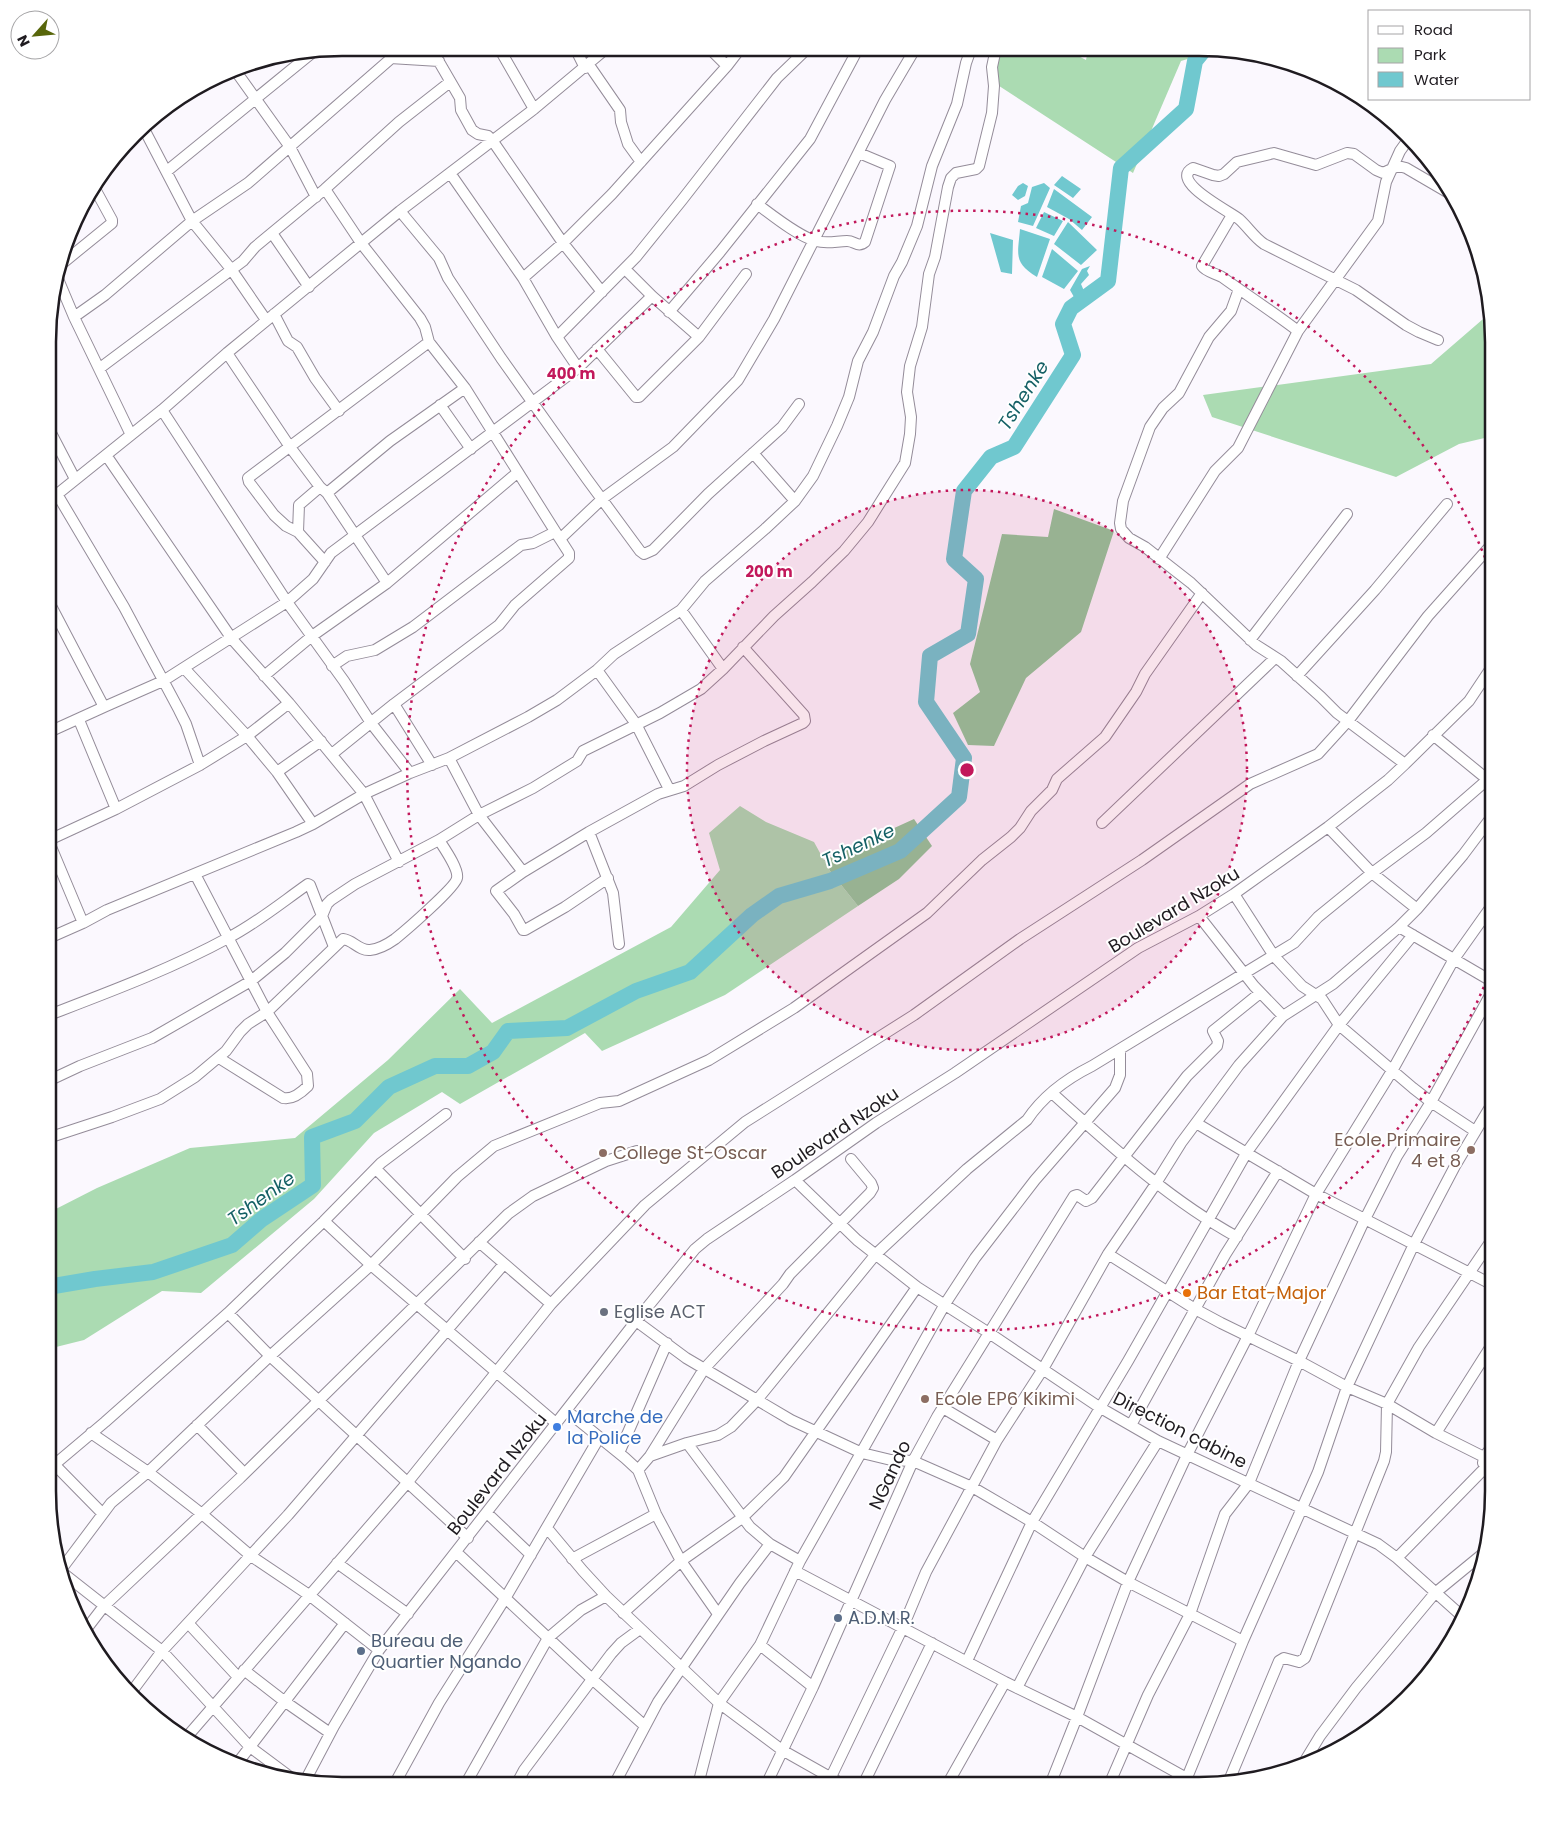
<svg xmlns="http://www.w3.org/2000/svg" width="1541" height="1833" font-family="Poppins,sans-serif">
<rect width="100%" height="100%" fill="#fbf8fe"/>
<!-- green -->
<path fill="#abdbb2" d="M1002,49L1067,50L1086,60L1088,50H1217L1181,61L1133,173L990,80Z
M1490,313L1493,342V436L1459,444L1396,477L1212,417L1203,395L1431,364Z
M740,806L766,822L814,842L830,871L858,906L725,995L602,1051L585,1033L460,1104L442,1092L374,1133L314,1199L201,1293L162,1291L84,1340L48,1349V1213L97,1188L190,1148L295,1138L388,1060L460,989L492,1023L671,927L720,870L709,833Z"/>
<!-- forest -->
<path fill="#92c89a" d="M1054,509L1114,531L1081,632L1026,678L994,746L968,745L953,713L980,692L970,664L1002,534L1048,537Z
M914,819L932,846L899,879L858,906L830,871L824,860Z"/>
<!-- water -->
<path fill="#70c8cf" d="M1062,176L1081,189L1073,198L1054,185Z
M1023,183L1028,186L1025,196L1018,200L1012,195L1018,186Z
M1044,183L1050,188L1033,226L1018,222L1021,206L1028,203L1032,187Z
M1054,189L1092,217L1082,230L1069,219L1047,207Z
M1044,212L1063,221L1054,236L1036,228Z
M1068,222L1097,250L1081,265L1054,244Z
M1020,229L1050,239L1037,277C1013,262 1018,255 1020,229Z
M990,233L1013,240L1012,274L1001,272Z
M1052,249L1078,271L1064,289L1042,277Z
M1090,266L1087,271L1089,275L1081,284L1084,291L1074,297L1070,290L1082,269Z"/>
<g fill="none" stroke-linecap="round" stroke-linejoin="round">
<!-- river -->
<path stroke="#70c8cf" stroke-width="16" d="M48,1287L95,1279L153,1272L232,1245L262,1219L313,1185L312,1137L355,1121L389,1087L435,1066H468L493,1052L508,1031L567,1028L636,991L690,972L752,915L779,896L830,881L900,851L959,797L964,758L926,702L930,656L968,634L976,579L954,559L964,491L991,457L1014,447L1073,355L1063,324L1071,308L1108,281L1121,168L1186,109L1195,61L1204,50"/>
<!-- minor casing -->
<g stroke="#948c99" stroke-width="12">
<path id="minor" d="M431,48L460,98L461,110L472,130L478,134L488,136L492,140L563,243L602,292
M499,48L534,109
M575,48L585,68
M710,49L727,66
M390,58L439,61
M589,65L620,110L621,122L628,144L641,162
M235,70L290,147L316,197
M143,127L192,221L231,269L266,320
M143,127L157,115
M167,171L313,52
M450,173L523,278L557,337L578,368
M325,189L361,243L420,318L425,327L429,342L465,388L560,539L602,499L673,447L738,380L774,319L885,100L915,49
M757,204C772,215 799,237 816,241C827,244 837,241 847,241C855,241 858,248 865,242L890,166L859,153
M400,211L439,258L448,278L501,358L587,479L640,551L644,554L653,550L708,494L782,427L799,404
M1232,215L1202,266C1206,272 1215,273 1222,277C1247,295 1273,312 1298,331
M272,233L309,287
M64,262L112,223V220L94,187
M523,278L563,243L612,194L727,66L740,49
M58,279L74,317L131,435
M1239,289L1231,311L1209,337L1179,393L1163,408L1150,427L1123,501L1120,523L1121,529L1129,538L1145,547L1191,583L1256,645L1281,661L1321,697L1337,713L1405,764
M669,312L720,252L810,139L858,49
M274,314L288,341L297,347L315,378L339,411
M74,317L105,295L192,221L248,183L403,48
M557,337L636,257L682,200L777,78L807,49
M699,337L746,274
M1438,340L1419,332L1406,325L1356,290L1264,244C1254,237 1248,227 1239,219C1231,212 1168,181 1193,168L1213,175L1219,176L1224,174L1237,162L1274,153L1316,165L1347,153L1354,154L1376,170L1383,173L1398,166L1406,168L1454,196
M597,349L636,397H639L699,337L652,296L625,269
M227,353L290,447L320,487L327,493L387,583
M100,368L243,261L255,247L325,189L399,122L450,82
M440,405L471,449
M162,410L287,602L344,681L371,723L410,773
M50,431L75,479
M753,453L795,501
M106,455L232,639L289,703L364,794L399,862
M327,493L390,441L465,388
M57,494L124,607L179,710L186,724L200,765
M50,500L162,410L227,353L400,211L534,109L607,48
M298,532L299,505L320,487
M1159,559L1215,471L1238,448L1298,331L1378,221L1386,182L1400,151L1410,137
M325,562L298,532L286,526L274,515L249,482L248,478L429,342
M681,610L723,669
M1250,640L1347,514
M332,666L347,656L375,650L413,627L521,545L533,543L555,532
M184,668L247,736L277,772L313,824
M597,670L636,724L669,789
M264,676L312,636L387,583L517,473
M1297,676L1375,590L1447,504
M394,704L432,765
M104,707L163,681L287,602L313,579L331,553L578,368L652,296
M79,720L116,809
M49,732L104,707L49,602
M1433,735L1493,784
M332,754L394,704L499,625L515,605L569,558V553L560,539
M449,758L479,815L523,872
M277,772L321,741
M1102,823L1275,658
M1328,827L1372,873L1417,909
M589,832L613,893L619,944
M49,840L116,809L200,765L247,736L289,703
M49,842L83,923
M195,874L267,1012L307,1074L308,1086C302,1092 292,1100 283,1098L219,1058
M608,878L565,907L525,930H523L514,914L496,891L523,872L589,832L658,794L684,786L718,765L764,741L803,723L805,721L804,715L743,647
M1234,894L1274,956L1302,986L1322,999L1339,1025L1413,1088L1431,1102L1475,1131
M1199,916L1254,986L1283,1016
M1399,927L1493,982
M49,938L83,923L107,910L296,832L313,824L364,794L410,773L449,758L528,717L557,700L597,670L614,654L681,610L705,581L765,529L795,501L813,476L837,426L849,397L858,361L873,332L894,276L902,262L917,226L932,166L957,104L966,63L971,49
M49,1015C109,992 171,969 228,938C257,923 281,903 308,884L310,885L334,947
M48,1081L80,1066L152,1038L251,981L285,953L322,916L327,904L331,900L355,884L439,840L479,815L533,788L577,761L583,751L660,713L701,689L723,669L774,616L812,582L844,551L868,522L905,463L910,434L911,417L907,392L910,366L922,327L929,274L935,257L948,187L951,178L956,173L976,169L979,166L992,113L994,86L992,67L995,53L993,49
M1052,1093C1110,1145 1168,1199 1237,1237
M1196,1123L1316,1194L1493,1285
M48,1138L112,1117L160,1099L195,1077L226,1051L240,1032L248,1024L267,1012L343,939C353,940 359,951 370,950C379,949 388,944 395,939C405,931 456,887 457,878C459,869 444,848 439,840
M376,1169L465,1259
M795,1180L857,1240L917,1287L989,1333L1099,1407L1158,1441L1378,1544L1397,1558L1463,1617
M324,1221L371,1265L557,1424
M479,1242L551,1304
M1108,1254L1195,1309L1221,1323L1299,1361L1347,1387L1387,1404L1436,1433L1484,1457
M228,1313L270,1356L468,1538
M636,1321L686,1358L791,1420L862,1453L891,1460L913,1461L972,1487L1032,1522L1085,1557L1128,1582L1243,1641
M943,1408L997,1440
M567,1411L625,1458L638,1470L656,1514L681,1561L718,1614
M197,1425L244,1473
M1131,1425L1225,1255L1278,1171
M91,1433L148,1472L202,1514L251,1556L309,1595L379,1650
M1436,1433L1493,1343
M687,1443L750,1527L770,1544L800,1561
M619,1453L667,1343
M650,1456L687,1443L718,1435L731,1427L757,1400L876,1254L967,1169L1027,1120C1043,1096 1066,1079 1092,1066L1294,943L1318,917L1372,873L1426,833L1487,780
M48,1458L102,1513
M1483,1463L1484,1457L1493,1445
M48,1470L105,1422L228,1313L324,1221L381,1163L446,1114
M638,1470L650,1456L704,1369L783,1284L790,1274L870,1193L873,1188L871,1183L851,1159
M487,1513L531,1555
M547,1528L583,1571L606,1596L719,1703L782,1750L844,1785
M456,1552L592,1679L645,1726
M1397,1558L1482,1471L1493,1462
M572,1559L656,1514
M337,1563L408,1614
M59,1570L162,1651L250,1747L293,1779
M60,1571L111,1503L148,1472L270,1356L371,1265L457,1177L494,1146L600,1103L619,1101L709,1060L794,1008L927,913L982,860L1011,837L1020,828L1031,811L1052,790L1057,779L1105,737L1136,692L1145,674L1202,593
M795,1571L1005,1682L1077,1717L1199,1785
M623,1613L681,1561L742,1518L784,1477L917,1287
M188,1623L238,1677
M84,1632L104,1606L240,1478L508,1214L533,1196L606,1161L637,1151
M760,1645L813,1687
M967,1661L1032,1522L1128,1361L1247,1152L1339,1025L1413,935
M244,1670L284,1701L330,1733
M1017,1688L1085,1557L1158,1441
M130,1694L162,1651L288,1515L504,1264
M185,1739L407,1483L551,1304L645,1205L745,1122L914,1015L1020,939L1142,860L1250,784L1318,754L1348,721L1428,616L1493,543
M1303,1764L1320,1736L1356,1688L1435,1593L1485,1552
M236,1765L345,1623
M831,1777L903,1627L926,1572L997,1440L1043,1369L1108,1254L1153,1188L1181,1143L1239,1065L1283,1016L1333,984L1399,927L1417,909L1463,855L1493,815
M307,1779L319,1784
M305,1781L334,1726L379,1650L636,1321L695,1249L707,1239L795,1180L876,1123L955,1073L1138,948L1199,916L1234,894L1328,827L1388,780L1405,764L1469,701L1493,665
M1228,1783L1279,1661L1284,1658L1299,1662L1305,1658L1384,1461L1386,1452L1387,1404L1419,1347L1493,1238
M394,1785L439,1703L506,1597L599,1438
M465,1785L548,1638L581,1610L606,1596
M516,1785L524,1770L611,1654L621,1643L640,1629
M614,1785L658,1702L740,1583L770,1544
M698,1785L719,1703L760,1645L800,1561L945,1304L975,1258L1035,1180L1115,1088L1120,1075V1049
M766,1785L813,1687L913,1461L937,1417L1074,1196L1077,1195L1086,1201L1092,1198L1187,1076L1217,1046L1218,1041L1213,1031L1260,993
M863,1785L932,1643
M947,1785L1005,1682
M1050,1785L1077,1717L1128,1582L1187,1455L1248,1336L1316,1194L1392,1071L1454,959L1493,904
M1109,1785L1148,1695L1190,1614L1225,1514L1249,1483L1299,1361L1365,1219L1397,1156L1431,1102L1493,990
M1184,1785L1243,1641L1318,1472L1347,1387L1414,1244L1455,1166L1493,1102"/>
</g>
<!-- minor -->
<use href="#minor" stroke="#fff" stroke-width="10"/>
</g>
<!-- distance rings -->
<circle cx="967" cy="770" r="280" fill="#c2185b" fill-opacity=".12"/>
<g fill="none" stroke="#c2185b" stroke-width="2.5" stroke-dasharray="2.5 5">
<circle cx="967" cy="770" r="280"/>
<path d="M1492 966A560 560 0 1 1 1493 578"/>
</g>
<!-- markers -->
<g fill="#8d6e63" stroke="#fff" stroke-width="2">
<circle cx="1471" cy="1150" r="5"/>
<circle cx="603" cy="1153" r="5"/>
<circle cx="925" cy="1399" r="5"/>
</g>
<circle fill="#e8710a" stroke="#fff" stroke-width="2" cx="1187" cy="1293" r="5"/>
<circle fill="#6b7280" stroke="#fff" stroke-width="2" cx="604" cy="1312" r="5"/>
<circle fill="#3f7fe0" stroke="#fff" stroke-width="2" cx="557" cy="1427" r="5"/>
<g fill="#5c6f8a" stroke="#fff" stroke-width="2">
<circle cx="838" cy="1618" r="5"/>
<circle cx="361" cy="1651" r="5"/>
</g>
<g text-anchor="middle" stroke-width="4" stroke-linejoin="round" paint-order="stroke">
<!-- street labels -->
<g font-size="18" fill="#1f1b20" stroke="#fff">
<text transform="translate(1174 910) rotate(-31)" y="6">Boulevard Nzoku</text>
<text transform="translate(835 1133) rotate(-34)" y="6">Boulevard Nzoku</text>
<text transform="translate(1180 1430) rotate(27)" y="6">Direction cabine</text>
<text transform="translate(497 1474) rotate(-52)" y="6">Boulevard Nzoku</text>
<text transform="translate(890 1475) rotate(-65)" y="6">NGando</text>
</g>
<!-- education labels -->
<g font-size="18" fill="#785e54" stroke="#fff" text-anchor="start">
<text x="1461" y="1146" text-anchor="end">Ecole Primaire<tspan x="1461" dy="21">4 et 8</tspan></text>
<text x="613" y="1159">College St-Oscar</text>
<text x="935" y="1405">Ecole EP6 Kikimi</text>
</g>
<!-- food labels -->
<g font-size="18" fill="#c56008" stroke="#fff" text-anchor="start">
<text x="1197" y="1299">Bar Etat-Major</text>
</g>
<!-- worship labels -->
<g font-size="18" fill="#5b616d" stroke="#fff" text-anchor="start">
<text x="614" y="1318">Eglise ACT</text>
</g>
<!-- shop labels -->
<g font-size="18" fill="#366cbe" stroke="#fff" text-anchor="start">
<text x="567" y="1423">Marche de<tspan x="567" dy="21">la Police</tspan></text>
</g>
<!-- service labels -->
<g font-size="18" fill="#4e5e75" stroke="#fff" text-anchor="start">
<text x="848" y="1624">A.D.M.R.</text>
<text x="371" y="1647">Bureau de<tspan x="371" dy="21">Quartier Ngando</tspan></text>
</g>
<!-- water labels -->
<g font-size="19" font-style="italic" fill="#166166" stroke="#fff">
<text transform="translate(1023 395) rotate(-58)" y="7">Tshenke</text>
<text transform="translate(858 845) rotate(-25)" y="7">Tshenke</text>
<text transform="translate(261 1198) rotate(-36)" y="7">Tshenke</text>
</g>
</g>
<!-- crop -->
<path d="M0 0H1541V1833H0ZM342 56H1199A286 286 0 0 1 1485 342V1491A286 286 0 0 1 1199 1777H342A286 286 0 0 1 56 1491V342A286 286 0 0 1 342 56Z" fill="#fff" fill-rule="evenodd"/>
<path fill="none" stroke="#1f1b20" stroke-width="2.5" d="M342 56H1199A286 286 0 0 1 1485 342V1491A286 286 0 0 1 1199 1777H342A286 286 0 0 1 56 1491V342A286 286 0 0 1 342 56Z"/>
<circle cx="967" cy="770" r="8" fill="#c2185b" stroke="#fff" stroke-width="2.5"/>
<g font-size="15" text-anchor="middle" font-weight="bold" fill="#c2185b" stroke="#fff" stroke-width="4" stroke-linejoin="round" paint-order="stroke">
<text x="571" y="379">400 m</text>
<text x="769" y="577">200 m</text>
</g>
<!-- legend -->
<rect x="1368" y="10" width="162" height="90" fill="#ffffff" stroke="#a5a4a6"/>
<rect x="1378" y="26" width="25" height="8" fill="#ffffff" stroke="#a5a4a6"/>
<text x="1414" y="35" font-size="15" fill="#1f1b20">Road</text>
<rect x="1378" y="48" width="25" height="15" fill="#abdbb2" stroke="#a5a4a6"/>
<text x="1414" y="60" font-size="15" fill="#1f1b20">Park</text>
<rect x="1378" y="72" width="25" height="15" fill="#70c8cf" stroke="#a5a4a6"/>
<text x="1414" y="85" font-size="15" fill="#1f1b20">Water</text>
<!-- north arrow -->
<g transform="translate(35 35) rotate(243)"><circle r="24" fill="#ffffff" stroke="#a5a4a6"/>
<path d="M0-4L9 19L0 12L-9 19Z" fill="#58660b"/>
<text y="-8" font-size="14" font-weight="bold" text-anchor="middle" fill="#1f1b20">N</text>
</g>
</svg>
